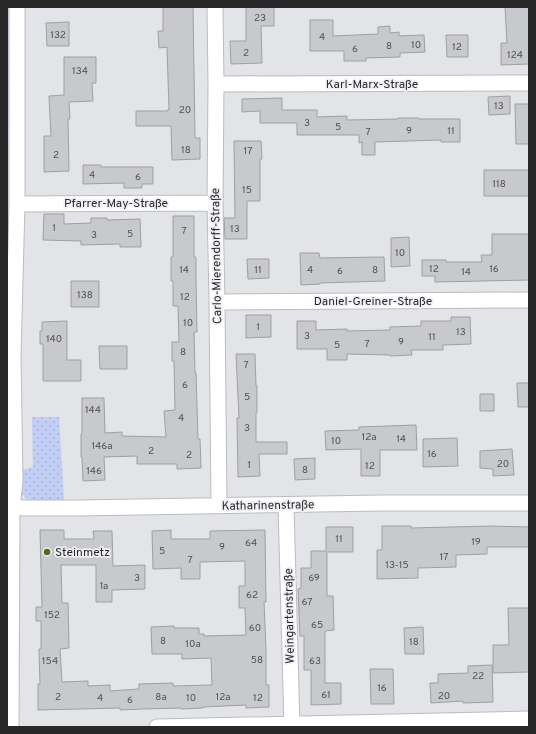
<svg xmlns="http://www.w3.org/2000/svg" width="536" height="734" font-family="Overpass,sans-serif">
<defs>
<pattern id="grass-tufts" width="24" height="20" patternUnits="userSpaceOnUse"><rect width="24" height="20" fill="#c3cef7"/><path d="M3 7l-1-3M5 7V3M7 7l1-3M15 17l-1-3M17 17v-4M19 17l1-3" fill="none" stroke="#a8b1d4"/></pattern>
<pattern id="park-dots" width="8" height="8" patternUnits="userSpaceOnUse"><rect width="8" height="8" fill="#c3cef7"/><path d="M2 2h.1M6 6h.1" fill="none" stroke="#a8b1d4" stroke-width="1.8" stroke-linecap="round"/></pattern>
</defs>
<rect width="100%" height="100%" fill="#e3e4e7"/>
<!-- grass -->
<path fill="url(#grass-tufts)" d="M7,7H10L7,281Z"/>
<!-- park -->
<path fill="url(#park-dots)" d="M32,417H59L64,500H29C17,494 20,483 20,471L33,467Z"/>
<!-- building -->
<path fill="#c8c9cc" stroke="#9e9fa2" d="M163,7H193L195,138H200V159L172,160L171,126H136V111H168V109H169L167,47L159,48L158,31H163Z
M246,7H274V26H261L262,63L231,64L230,41H246Z
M505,7H529V64L501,65V43H507Z
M310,20H333V36L378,34V27L390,26V33L399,32V36L424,35L425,52L400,53V57L366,58V61H344V51H310Z
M69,22V46H47L46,23Z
M446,35H468V57H447Z
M64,57H96V83H92L93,101L69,102L70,119H68L69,171L44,172V136H51L49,96L64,95Z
M510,96V114L489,115L488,97Z
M282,98V110H317V117L347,116V120L398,119V118H419V119H460V142H441V140L375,142V155H362V142L359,143V135H297V123H260V111L242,112V99Z
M515,104H529V144H516Z
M234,141H261L262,159H260V201H247V239H225L224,218H235Z
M83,165H101V167H153V184H142V188H124V183L83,184Z
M484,170H529V196H484Z
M44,214H64V224L91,223V218H107V220L140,219L141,247H120V244L81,245V241L43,240Z
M173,216H194V257H196V281L197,332H194L195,373H196L198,439H200L201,468L177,469V464H137V456L104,457L105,480L83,481L82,457H81V434H82V398H104L105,433L122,432V436L166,437L164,411L175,410L174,361H172V342H179L178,306H173V281H171V257H173Z
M492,234H529V280L435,282V276H422V260H446V262H482L481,255H492Z
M409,237L410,266L391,267V238Z
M300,253H319L320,258L384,257L385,281L320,283V284L301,285Z
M247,259H269V278L248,279Z
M71,281H99V307H71Z
M246,315H271V337L246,338Z
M451,317H470L471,344L443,345V350H411L412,355L390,356V355L347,354V360H327V349H297V321H316V330L347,329V331L390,330V327L421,326V321H451Z
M67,321V360H81V381H43V344H40V331H42V322Z
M99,346H127V369H100Z
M236,354H255L256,386H257V412L256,413V442H287V454H259L260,476L238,477L237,418H239Z
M517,383H529V407H518Z
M480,394H494V411H480Z
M416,425L417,450H380V476H361V449L326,450L325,431L359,430V427Z
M457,438L458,466L423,467V439Z
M512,449L514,475L493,476V469L480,468V451Z
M315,458V479L295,480L294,459Z
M382,526H411V528L491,526L529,527V547H487V554L456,555V567L418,568V578L377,579V550H382Z
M326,527H353V552H327V596H333L334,630L325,631V683H341V704L311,705V670H304V636H300L298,589L301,588V568H311V551H326Z
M40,530H64V539H94L93,531H112L113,566L145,565V589L112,590V602H96V565H61L62,603H68L69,648L60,649L62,682L88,681V686L110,685V691L139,689V684L173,683V686L212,685L211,658L182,659V654H152L151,627L174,626V628H199V634H204V636L246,635L245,608H239V586H245V561L200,562V579H181V568L153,569L152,531L171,530V539H210V531L265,530L266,602H264L266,650V685H269V707L246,708V705L203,707V708L181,709V708L142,709L120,710V708L38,710V684H40L39,649H41V621H36V607H42Z
M508,608H529V672L493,673V645H509Z
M423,627L424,654H405L404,628Z
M492,665L493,702L463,703V701L431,703L430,683H438V674L468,673V666Z
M370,669H393L394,704H371Z"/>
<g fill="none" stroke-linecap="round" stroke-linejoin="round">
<!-- minor casing -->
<g stroke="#bbbcbf" stroke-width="17">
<path id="minor" d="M215,7L216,84L215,203L217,302L219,506
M216,84L529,83
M17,204L215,203
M217,302L529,300
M7,505L23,508H78L383,503H529
M286,505L292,727
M11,727L12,506L15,482L13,356L17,204V7
M157,727L529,719"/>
</g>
<!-- minor -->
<use href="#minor" stroke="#fff" stroke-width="15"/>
</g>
<!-- markers -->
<circle fill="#536a19" stroke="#f0f1f4" stroke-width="1.5" cx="47" cy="552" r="4"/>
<g text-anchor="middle" stroke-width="3.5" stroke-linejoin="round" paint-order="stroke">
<!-- number labels -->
<g font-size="10" fill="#515152">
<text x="260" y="21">23</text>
<text x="58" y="38">132</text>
<text x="322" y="40">4</text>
<text x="416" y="48">10</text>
<text x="389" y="49">8</text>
<text x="457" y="50">12</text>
<text x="355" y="52">6</text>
<text x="246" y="56">2</text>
<text x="515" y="58">124</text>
<text x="80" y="74">134</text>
<text x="499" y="109">13</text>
<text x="185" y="113">20</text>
<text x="307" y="126">3</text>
<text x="338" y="130">5</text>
<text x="409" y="134">9</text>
<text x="451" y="134">11</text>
<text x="368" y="135">7</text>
<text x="186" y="153">18</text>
<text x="248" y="154">17</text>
<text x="56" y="158">2</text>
<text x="92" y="178">4</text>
<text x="138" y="180">6</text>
<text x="499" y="187">118</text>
<text x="247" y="193">15</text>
<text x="54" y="231">1</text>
<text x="235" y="232">13</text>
<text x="184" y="234">7</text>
<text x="130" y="237">5</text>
<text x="94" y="238">3</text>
<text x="400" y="256">10</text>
<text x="434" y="272">12</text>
<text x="494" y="272">16</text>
<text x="184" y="273">14</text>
<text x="258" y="273">11</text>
<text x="310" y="273">4</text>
<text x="375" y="273">8</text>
<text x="340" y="274">6</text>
<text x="466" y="275">14</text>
<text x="85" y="298">138</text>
<text x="185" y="300">12</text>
<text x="188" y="326">10</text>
<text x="258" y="330">1</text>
<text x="461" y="335">13</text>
<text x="307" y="339">3</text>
<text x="432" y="340">11</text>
<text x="54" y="342">140</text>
<text x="401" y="345">9</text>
<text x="367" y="347">7</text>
<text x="337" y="348">5</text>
<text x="183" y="355">8</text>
<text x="246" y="368">7</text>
<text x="185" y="388">6</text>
<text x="247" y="400">5</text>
<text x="93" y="413">144</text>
<text x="181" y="421">4</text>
<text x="247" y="431">3</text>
<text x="369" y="440">12a</text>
<text x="401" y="442">14</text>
<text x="336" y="444">10</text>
<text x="102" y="449">146a</text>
<text x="151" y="454">2</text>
<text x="432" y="457">16</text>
<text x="189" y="458">2</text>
<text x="503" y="467">20</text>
<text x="249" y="468">1</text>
<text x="370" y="469">12</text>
<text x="305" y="473">8</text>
<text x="94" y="474">146</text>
<text x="339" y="542">11</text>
<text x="476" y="545">19</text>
<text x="251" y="546">64</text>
<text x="222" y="550">9</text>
<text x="162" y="554">5</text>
<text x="444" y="560">17</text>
<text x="190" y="563">7</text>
<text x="397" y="568">13-15</text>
<text x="137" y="581">3</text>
<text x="314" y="581">69</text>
<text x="104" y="589">1a</text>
<text x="252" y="598">62</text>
<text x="307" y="605">67</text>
<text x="52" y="618">152</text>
<text x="317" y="628">65</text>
<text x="255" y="631">60</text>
<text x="163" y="644">8</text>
<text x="414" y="645">18</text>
<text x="193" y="647">10a</text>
<text x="257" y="663">58</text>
<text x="50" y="664">154</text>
<text x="315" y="664">63</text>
<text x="478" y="679">22</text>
<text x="382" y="691">16</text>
<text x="326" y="698">61</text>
<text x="444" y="699">20</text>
<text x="58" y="700">2</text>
<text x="161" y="700">8a</text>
<text x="223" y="700">12a</text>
<text x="100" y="701">4</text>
<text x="191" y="701">10</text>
<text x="258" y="701">12</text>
<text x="130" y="703">6</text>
</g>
<!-- street labels -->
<g font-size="12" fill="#29292a" stroke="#f0f1f4">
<text x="372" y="88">Karl-Marx-Straße</text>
<text x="116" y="207">Pfarrer-May-Straße</text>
<text transform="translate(216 256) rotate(-91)" y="4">Carlo-Mierendorff-Straße</text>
<text x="373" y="305">Daniel-Greiner-Straße</text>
<text transform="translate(268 505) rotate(-1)" y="4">Katharinenstraße</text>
<text transform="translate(289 616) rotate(-91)" y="4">Weingartenstraße</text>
</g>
<!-- poi labels -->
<g font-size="12" fill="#29292a" stroke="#f0f1f4" text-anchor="start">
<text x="55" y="556">Steinmetz</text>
</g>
</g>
<!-- border -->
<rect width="536" height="734" fill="none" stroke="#29292a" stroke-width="16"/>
</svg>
